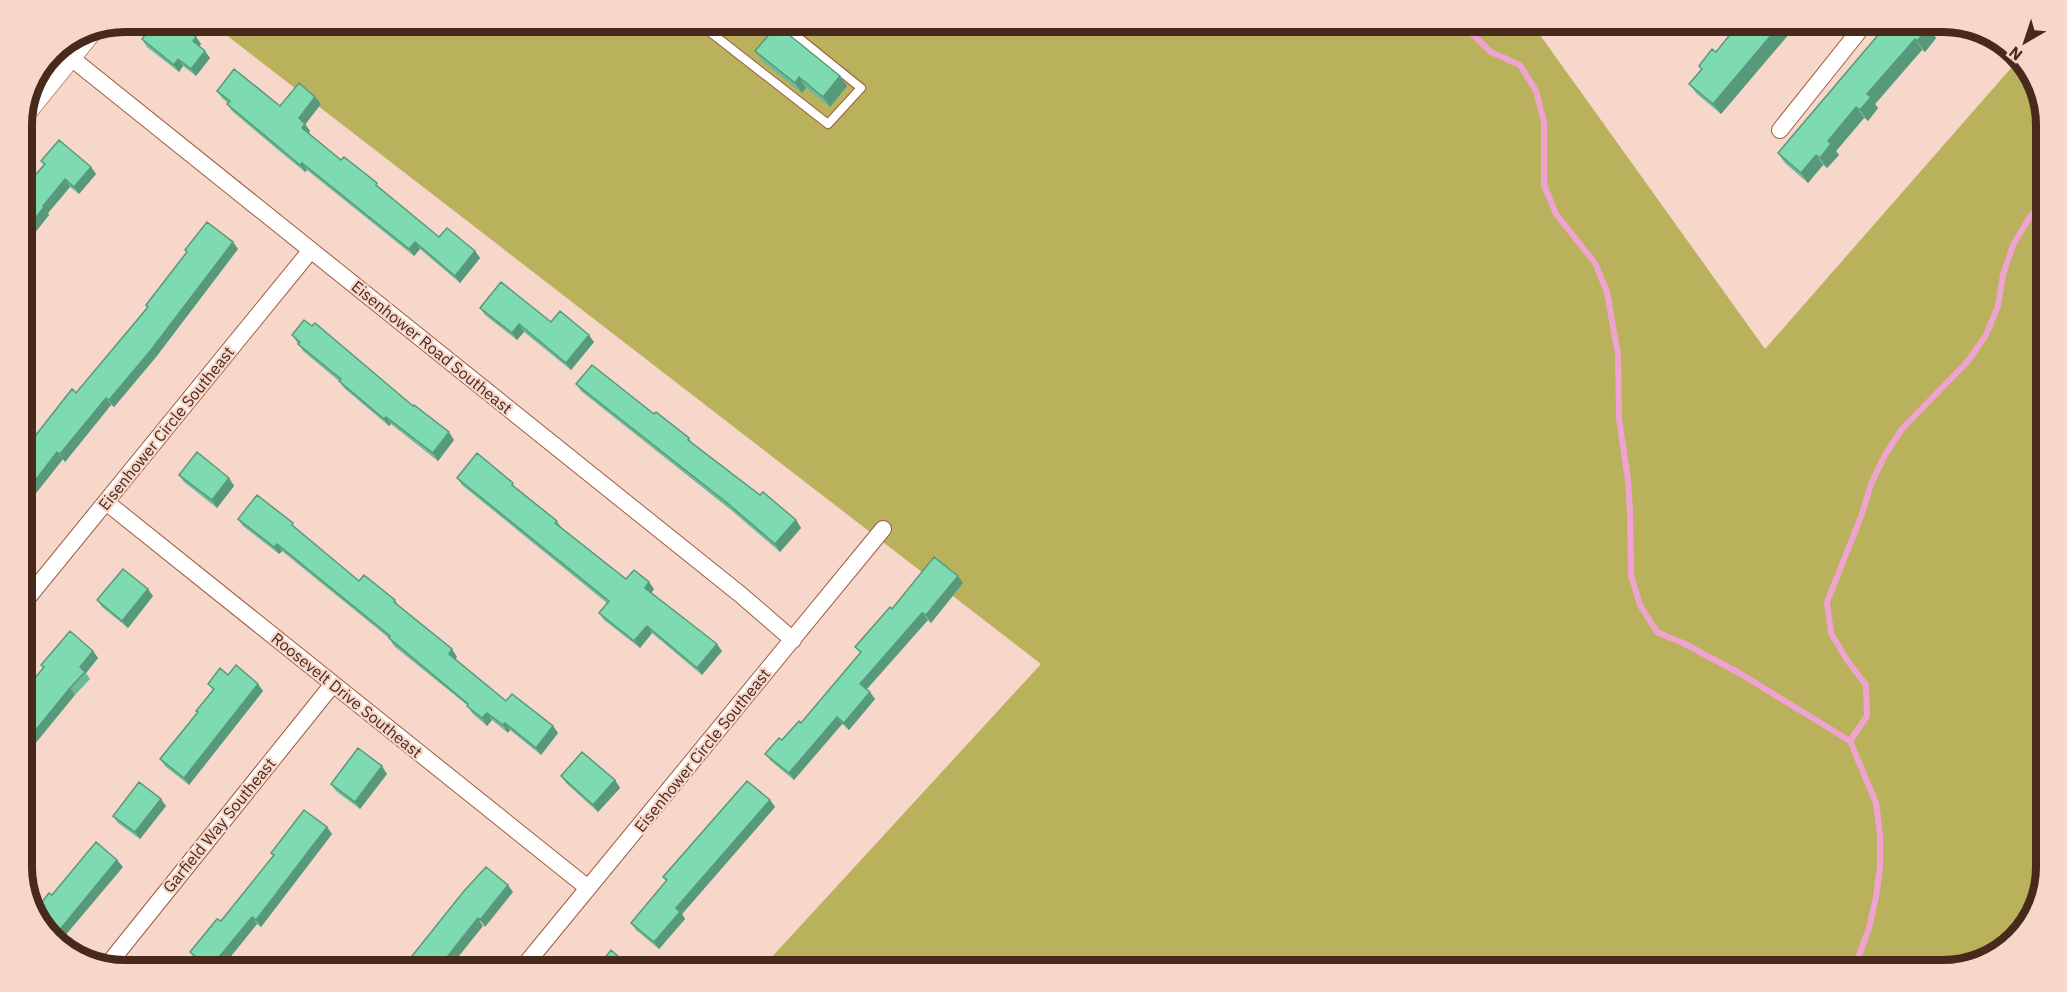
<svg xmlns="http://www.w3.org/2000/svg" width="2067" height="992" font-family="'IBM Plex Sans',sans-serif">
<rect width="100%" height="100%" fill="#f7d7ca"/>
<!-- forest -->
<path fill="#b9b15c" d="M208,21H1530L1765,349L2019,59L2029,67L2046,118V868L2035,913L2000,954L1943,971H759L1041,664Z"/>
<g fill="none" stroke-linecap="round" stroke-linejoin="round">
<!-- stream -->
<path stroke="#f0a3d0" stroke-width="6" d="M1463,21L1468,30L1491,52L1520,65L1536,91L1544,122V185L1556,214L1595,263L1607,292L1618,355L1619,418L1628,480L1630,512L1631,575L1640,605L1657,632L1685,644L1741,674L1850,741L1876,803L1880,834V866L1876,897L1869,928L1858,958L1850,971
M1850,741L1867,716L1866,685L1847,660L1831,633L1827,602L1862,514L1871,484L1885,455L1902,429L1968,361L1986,335L1998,306L2003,275L2013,245L2029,218L2046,198"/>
<!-- service casing -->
<g stroke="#a15b3d" stroke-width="10">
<path id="service" d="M696,21L828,124L861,88L778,21"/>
</g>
<!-- minor casing -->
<g stroke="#a15b3d" stroke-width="18">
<path id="minor" d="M70,57L741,595L793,640
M1780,130L1867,21
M106,502L588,888
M21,606L311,250
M106,967L333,684
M520,971L883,529"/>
</g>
<!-- tertiary casing -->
<g stroke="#a15b3d" stroke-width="22">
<path id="tertiary" d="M22,117L95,27"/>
</g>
<!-- service -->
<use href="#service" stroke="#fff" stroke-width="8"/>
<!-- minor -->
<use href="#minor" stroke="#fff" stroke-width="16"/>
<!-- tertiary -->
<use href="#tertiary" stroke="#fff" stroke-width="21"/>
</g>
<!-- wall -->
<path fill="#6cbb98" d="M1741,21H1800L1721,114L1697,94L1689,84L1701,69L1699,66L1716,52Z
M1890,21L1934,35L1936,38L1925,52L1922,50L1875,104L1878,108L1868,121L1864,118L1836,151L1839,155L1827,168L1823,165L1808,183L1785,163L1778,153Z
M196,37L201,44L199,46L210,58L196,76L183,66L179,72L147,47L142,39Z
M755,51L840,76L847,86L830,107L806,88L802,93L763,62Z
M217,91L280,106L315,97L321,104L305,124L310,131L309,133L341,160L382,191L439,237L475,251L480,258L460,283L420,249L414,256L307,170L305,172L271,144L232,111L227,104L228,103L222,98Z
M41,161L91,167L96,174L79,194L70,187L48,213L49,215L21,250V189L22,190L44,165Z
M233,242L238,249L156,357L114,407L111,405L65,462L63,459L21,512L76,393L147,308L146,305L187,253L185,250Z
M480,308L551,322L594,342L571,370L524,332L517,340L485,315Z
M292,335L413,406L454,440L438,461L391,424L389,426L344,388L339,381L303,351Z
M576,384L654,414L689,438L692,443L760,495L796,520L801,528L780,552L731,510L581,391Z
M179,475L229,478L234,486L217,508L184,482Z
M457,478L518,489L557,521L561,527L626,579L654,589L651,593L722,651L702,675L652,633L640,648L604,620L599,613L607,603L462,485Z
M238,519L298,530L359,581L395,600L398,605L457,657L455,659L506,701L553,726L558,733L541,755L510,730L508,733L492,720L487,726L472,713L467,705L394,646L389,638L282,551L279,554L243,526Z
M958,576L963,583L931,623L928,620L867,689L875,699L849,730L842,724L794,780L771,761L765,754L801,723L860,653L855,647L892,609Z
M153,596L128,628L102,607L97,600Z
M93,651L98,658L86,673L90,679L75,695L41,665Z
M228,675L263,691L189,785L165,766L160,759L197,713L196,711L213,690L208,684Z
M387,774L360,809L336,791L331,784Z
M561,776L615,780L620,788L598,812L566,783Z
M770,800L775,807L682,914L685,919L659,949L636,930L631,923L666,881L663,877Z
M166,806L140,839L118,823L113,816Z
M327,827L332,834L261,927L257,924L219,971H210L195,959L190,952L221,921L273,856L271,853Z"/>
<!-- shaded-wall -->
<path fill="#58997c" d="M1783,21H1800L1721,114L1713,104Z
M1929,21L1945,22L1934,35L1936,38L1925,52L1917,41L1926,25Z
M196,37L201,44L198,48L193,41Z
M1915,39L1922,50L1875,104L1878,108L1868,121L1860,110L1867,94Z
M205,51L210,58L196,76L191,69Z
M178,59L183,66L179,72L174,65Z
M840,76L847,86L830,107L823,97Z
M799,77L806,88L802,93L795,83Z
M315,97L321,104L304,126L299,118Z
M1856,107L1864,118L1836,151L1839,155L1827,168L1820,158L1828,141Z
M305,124L310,131L307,135L302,128Z
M1816,155L1823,165L1808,183L1801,173Z
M302,163L307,170L305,172L300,165Z
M91,167L96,174L79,194L74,187Z
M65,179L70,187L48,213L49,215L21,250V236L43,206Z
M233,242L238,249L156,357L114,407L109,400Z
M415,242L420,249L414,256L409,249Z
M475,251L480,258L460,283L455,276Z
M519,324L524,332L517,340L512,333Z
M589,335L594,342L571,370L566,363Z
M106,398L111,405L65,462L60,454Z
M386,417L391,424L389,426L384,419Z
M449,432L454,440L438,461L433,453Z
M57,452L63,459L21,512V499Z
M229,478L234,486L217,508L212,500Z
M796,520L801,528L780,552L775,544Z
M277,544L282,551L279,554L274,547Z
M958,576L963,583L931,623L926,615Z
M649,582L654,589L650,595L645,588Z
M148,589L153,596L128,628L122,621Z
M922,613L928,620L865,691L860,684Z
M647,626L652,633L640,648L634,641Z
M717,644L722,651L702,675L697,668Z
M452,649L457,657L454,661L449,654Z
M93,651L98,658L86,673L80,667Z
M258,684L263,691L189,785L184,778Z
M70,688L75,695L21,761V748Z
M870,692L875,699L849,730L844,723Z
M487,713L492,720L487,726L482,718Z
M837,717L842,724L794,780L789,773Z
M505,723L510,730L508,733L503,725Z
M553,726L558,733L541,755L536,748Z
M382,766L387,774L360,809L355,802Z
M615,780L620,788L598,812L593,805Z
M161,799L166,806L140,839L135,832Z
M770,800L775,807L682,914L685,919L659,949L654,942L676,908Z
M327,827L332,834L261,927L256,920Z
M117,860L123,867L59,943L53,938Z
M508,885L513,892L485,927L480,920Z
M252,917L257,924L219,971H212L210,968Z
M478,918L483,926L447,971H436Z"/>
<!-- building -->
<path fill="#7edab1" stroke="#58997c" stroke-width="1.5" d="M156,21H175L196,37L193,41L205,51L191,69L178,59L174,65L142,39Z
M1741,21H1783L1713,104L1689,84L1702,69L1699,66L1712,49L1716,52Z
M1890,21H1929L1926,25L1929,27L1917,41L1915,39L1867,94L1871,97L1860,110L1856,107L1828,141L1831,144L1820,158L1816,155L1801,173L1778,153Z
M777,25L840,76L823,97L799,77L795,83L755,51Z
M234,69L280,106L299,83L315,97L299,118L305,124L302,128L341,160L344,157L377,183L376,185L439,237L447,228L475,251L455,276L415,242L409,249L302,163L300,165L227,104L230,101L217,91Z
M59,140L91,167L74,187L65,179L43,206L44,207L21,236V189L22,190L45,164L41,161Z
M207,222L233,242L151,350L109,400L106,398L60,454L57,452L21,499V454L72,389L76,393L148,307L146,305L187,252L185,250Z
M501,282L551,322L560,311L589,335L566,363L519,324L512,333L480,308Z
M304,320L312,326L315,323L413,406L414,405L449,432L433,453L386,417L384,419L339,381L341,379L298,344L300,342L292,335Z
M592,365L654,414L656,412L689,438L688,440L760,495L763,492L796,520L775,544L726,502L576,384Z
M197,452L229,478L212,500L179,475Z
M477,453L513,483L512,485L557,521L555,523L626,579L634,570L649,582L645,588L717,644L697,668L647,626L634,641L599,613L609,601L457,478Z
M257,495L293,523L292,525L359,581L364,575L395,600L394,602L452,649L449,654L506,701L512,694L553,726L536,748L505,723L503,725L487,713L482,718L467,706L468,704L389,638L390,636L277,544L274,547L238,519Z
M934,557L958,576L926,615L922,613L860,684L870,692L844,723L837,717L789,773L765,754L779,738L782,740L799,721L801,723L861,652L855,647L890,607L892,609Z
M123,569L148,589L122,621L97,600Z
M70,631L93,651L80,667L85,672L70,688L21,748V695L44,667L41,665Z
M236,665L258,684L184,778L160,759L198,712L196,711L214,689L208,684L220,668L228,675Z
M358,748L382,766L355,802L331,784Z
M582,752L615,780L593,805L561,776Z
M747,781L770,800L676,908L680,912L654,942L631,923L667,880L663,877Z
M139,782L161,799L135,832L113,816Z
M304,810L327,827L256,920L252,917L210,968L190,952L217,919L221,921L274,855L271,853Z
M96,842L117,860L53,938L39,925L34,912L49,893L52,895Z
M486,867L508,885L480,920L478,918L436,971H400L464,891Z
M611,950L635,971H594Z"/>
<g text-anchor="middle" stroke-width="4.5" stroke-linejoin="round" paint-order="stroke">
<!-- street labels -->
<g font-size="16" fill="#482a1d" stroke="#f7d7ca">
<text transform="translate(432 347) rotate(39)" y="6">Eisenhower Road Southeast</text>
<text transform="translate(166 428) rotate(-51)" y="6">Eisenhower Circle Southeast</text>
<text transform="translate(347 695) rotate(39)" y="6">Roosevelt Drive Southeast</text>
<text transform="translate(702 750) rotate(-51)" y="6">Eisenhower Circle Southeast</text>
<text transform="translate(219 825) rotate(-51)" y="6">Garfield Way Southeast</text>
</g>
</g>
<!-- crop -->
<path d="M0 0H2067V992H0ZM125 32H1943A93 93 0 0 1 2036 125V867A93 93 0 0 1 1943 960H125A93 93 0 0 1 32 867V125A93 93 0 0 1 125 32Z" fill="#f7d7ca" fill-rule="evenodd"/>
<path fill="none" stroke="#482a1d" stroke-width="8" d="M125 32H1943A93 93 0 0 1 2036 125V867A93 93 0 0 1 1943 960H125A93 93 0 0 1 32 867V125A93 93 0 0 1 125 32Z"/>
<!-- north arrow -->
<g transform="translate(2025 42) rotate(219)" stroke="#f7d7ca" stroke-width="4.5" paint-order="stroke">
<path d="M0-4.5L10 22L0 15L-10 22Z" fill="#482a1d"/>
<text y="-9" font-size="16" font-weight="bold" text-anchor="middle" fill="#482a1d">N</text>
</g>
</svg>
